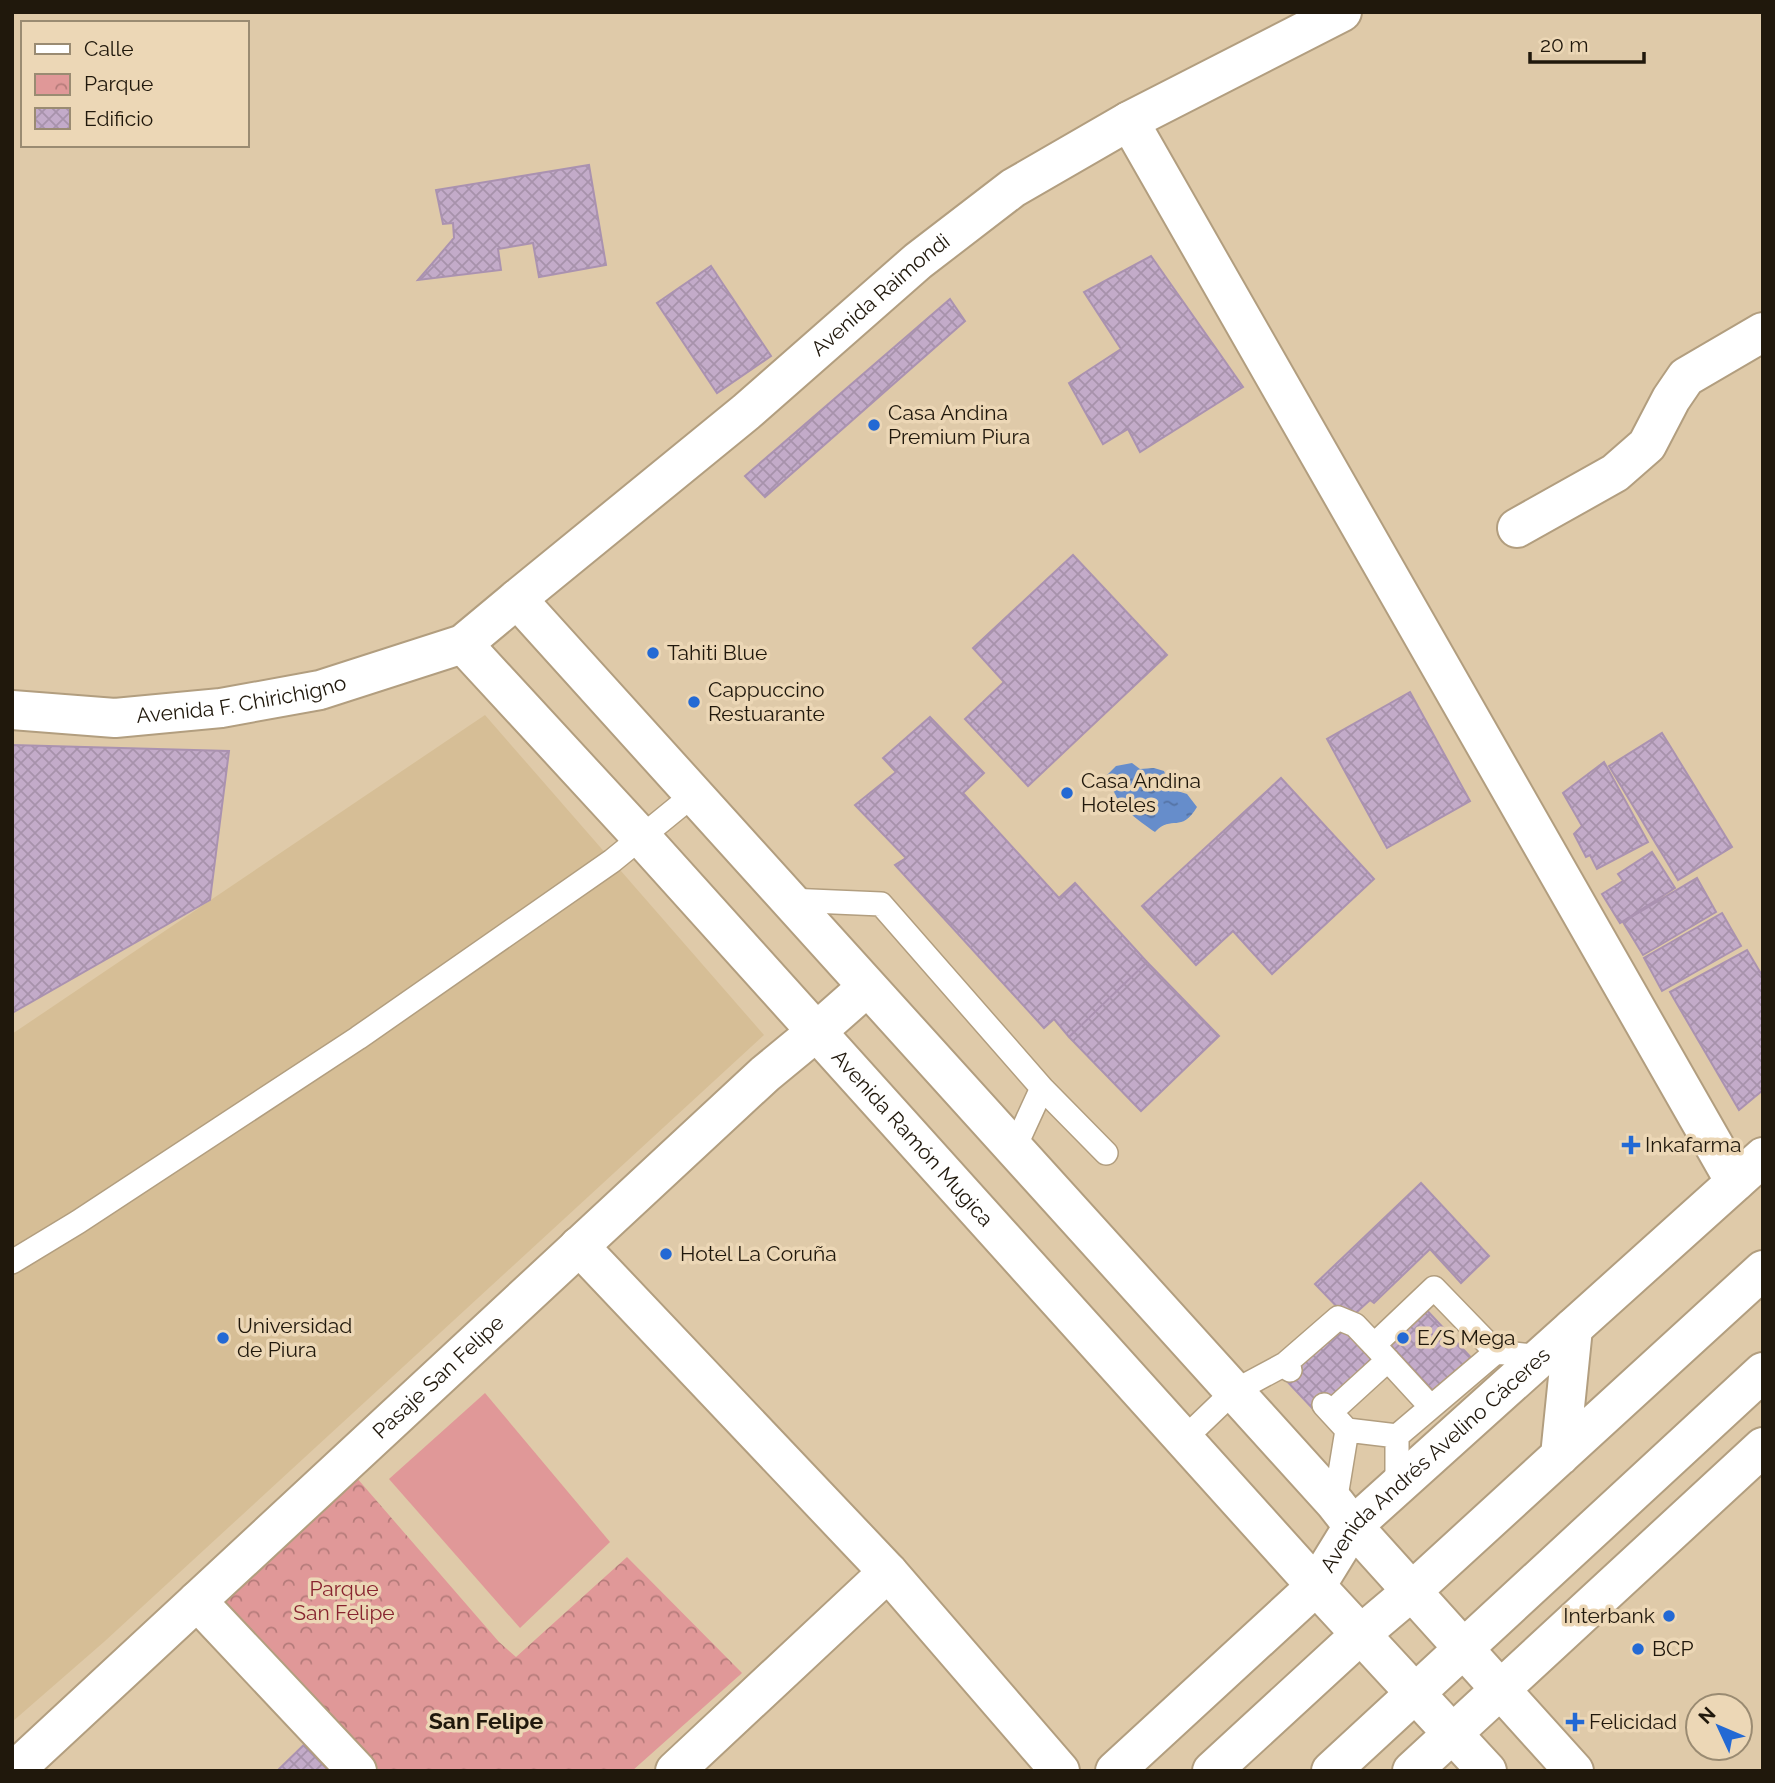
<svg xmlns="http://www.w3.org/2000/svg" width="1775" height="1783" font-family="Raleway,sans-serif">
<defs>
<pattern id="park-crowns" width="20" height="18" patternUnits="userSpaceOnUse" patternTransform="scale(1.75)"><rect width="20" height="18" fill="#e09898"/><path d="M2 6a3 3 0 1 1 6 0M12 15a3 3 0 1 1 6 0" fill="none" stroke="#b57b7a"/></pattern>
<pattern id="water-ripples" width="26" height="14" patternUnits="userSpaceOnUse" patternTransform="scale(1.75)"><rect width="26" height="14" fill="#668dcb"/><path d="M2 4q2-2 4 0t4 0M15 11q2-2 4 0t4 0" fill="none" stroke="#5472a3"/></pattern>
<pattern id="building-cross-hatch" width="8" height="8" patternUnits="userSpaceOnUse" patternTransform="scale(1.75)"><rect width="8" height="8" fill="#c3abc9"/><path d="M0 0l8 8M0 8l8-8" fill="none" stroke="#a792ab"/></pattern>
</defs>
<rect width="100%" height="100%" fill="#dfcaa9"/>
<!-- built -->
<path fill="#d6be96" d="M485,715L764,1035L105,1641L12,1722V1034Z"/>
<!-- park -->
<path fill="url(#park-crowns)" d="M343,1462L499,1642L516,1657L627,1557L742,1673L632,1771H380L210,1590Z"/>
<!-- pitch -->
<path fill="#e09898" d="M485,1393L610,1542L520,1628L389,1479Z"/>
<!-- water -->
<path fill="url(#water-ripples)" d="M1132,763L1140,769L1154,768L1164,771L1171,789L1187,794L1197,807C1181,834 1172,814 1155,832C1143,824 1122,809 1116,796C1112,789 1111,782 1107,775L1116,766Z"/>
<!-- building -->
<path fill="url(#building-cross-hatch)" stroke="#aa92b0" stroke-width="2" d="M589,165L606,265L539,277L533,243L498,249L501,270L418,280L454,238L453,223L443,224L436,190Z
M1151,256L1243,387L1140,452L1128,429L1103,444L1069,383L1121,349L1084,292Z
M711,266L771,356L717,393L657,303Z
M950,299L965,321L765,497L745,476Z
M1073,555L1167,655L1028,786L965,719L1004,682L973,648Z
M1410,692L1470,801L1387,848L1327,739Z
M930,717L984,773L963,793L1059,898L1075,883L1147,962L1069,1037L1054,1019L1044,1028L895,865L906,858L855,805L896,772L883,758Z
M1662,733L1732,847L1678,880L1609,766Z
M12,745L229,751L210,900L12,1013Z
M1604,762L1648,842L1597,869L1590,855L1586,857L1574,834L1582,826L1563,793Z
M1281,778L1374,879L1272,974L1233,931L1196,965L1142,906Z
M1652,852L1675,888L1620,923L1602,894L1623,881L1618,874Z
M1697,878L1716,912L1643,955L1623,922Z
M1722,913L1741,946L1662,991L1644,958Z
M1747,950L1763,977V1090L1739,1110L1670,992Z
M1147,962L1219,1036L1141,1111L1069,1037Z
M1421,1183L1489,1256L1461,1283L1430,1249L1374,1303L1370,1300L1349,1319L1315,1284Z
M1421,1304L1476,1363L1439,1397L1384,1338Z
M1344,1321L1376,1357L1316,1412L1283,1377Z
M311,1738L342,1771H277Z"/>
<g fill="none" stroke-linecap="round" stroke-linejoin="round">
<!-- lane casing -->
<g stroke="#b29e7f" stroke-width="26">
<path id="lane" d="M788,900L881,904L1042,1088L1014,1149
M1042,1088L1106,1153
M12,1262L78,1222L358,1038L612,861L693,795
M1374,1345L1431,1407
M1285,1364L1338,1318L1355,1325L1374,1345L1434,1288L1496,1352
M1324,1405L1347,1430L1397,1436L1496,1352L1542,1357
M1331,1412L1388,1360
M1397,1436V1486
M1184,1439L1233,1392L1285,1364L1290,1370
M1335,1503L1347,1430"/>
</g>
<!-- street casing -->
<g stroke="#b29e7f" stroke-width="42">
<g id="street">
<path d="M1129,121L1735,1182"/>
<path d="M1517,528L1615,473L1647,445L1671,399L1686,377L1763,332"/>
<path id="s1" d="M517,599L746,412L918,261L1013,188L1129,121L1342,12"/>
<path d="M579,1246L888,1572L1060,1771"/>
<path d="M197,1601L357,1771"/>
<path id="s2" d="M14,1771L765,1074L816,1032L867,987"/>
<path d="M675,1771L888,1572"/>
</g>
</g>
<!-- secondary casing -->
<g stroke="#b29e7f" stroke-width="42">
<g id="secondary">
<path id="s3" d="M463,644L642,838L1316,1586L1487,1771"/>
<path id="s4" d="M12,710L115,718L221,708L320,690L463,644L517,599L1335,1503L1353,1526L1574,1771"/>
<path id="s5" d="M1115,1771L1316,1586L1353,1526L1763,1157"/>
<path d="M1412,1771L1763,1447"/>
</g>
</g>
<!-- highway casing -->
<g stroke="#b29e7f" stroke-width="42">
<path id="highway" d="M1560,1456L1573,1328
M1212,1771L1361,1634L1412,1591L1763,1270
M1331,1771L1763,1372"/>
</g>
<!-- lane -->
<use href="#lane" stroke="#fff" stroke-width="23"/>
<!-- street -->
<use href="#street" stroke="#fff" stroke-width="38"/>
<!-- secondary -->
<use href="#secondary" stroke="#fff" stroke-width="38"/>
<!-- highway -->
<use href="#highway" stroke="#fff" stroke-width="38"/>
</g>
<!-- markers -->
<g fill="#2369d4" stroke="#ecd7b6" stroke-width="2.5">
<circle cx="874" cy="425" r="7"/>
<circle cx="653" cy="653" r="7"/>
<circle cx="694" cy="702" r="7"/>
<circle cx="1067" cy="793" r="7"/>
<path d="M1627.5 1134.5h7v7h7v7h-7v7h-7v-7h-7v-7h7z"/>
<circle cx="666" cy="1254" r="7"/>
<circle cx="223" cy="1338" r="7"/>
<circle cx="1403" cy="1338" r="7"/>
<circle cx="1669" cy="1616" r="7"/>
<circle cx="1638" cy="1649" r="7"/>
<path d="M1571.5 1711.5h7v7h7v7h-7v7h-7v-7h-7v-7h7z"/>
</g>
<g text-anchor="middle" stroke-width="7" stroke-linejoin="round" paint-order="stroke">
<!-- street labels -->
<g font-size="21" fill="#20180c" stroke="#ecd7b6">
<text dy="7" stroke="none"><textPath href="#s1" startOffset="474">Avenida Raimondi</textPath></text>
<text dy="7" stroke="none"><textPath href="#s4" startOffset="231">Avenida F. Chirichigno</textPath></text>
<text dy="7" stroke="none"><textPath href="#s3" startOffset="668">Avenida Ramón Mugica</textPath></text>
<text dy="7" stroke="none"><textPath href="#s2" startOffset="579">Pasaje San Felipe</textPath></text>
<text dy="7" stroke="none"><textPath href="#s5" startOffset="448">Avenida Andrés Avelino Cáceres</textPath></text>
</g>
<!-- poi labels -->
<g font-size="21" fill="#20180c" stroke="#ecd7b6" text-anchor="start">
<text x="888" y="420">Casa Andina<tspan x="888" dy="24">Premium Piura</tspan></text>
<text x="667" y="660">Tahiti Blue</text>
<text x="708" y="697">Cappuccino<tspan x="708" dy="24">Restuarante</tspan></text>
<text x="1081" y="788">Casa Andina<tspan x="1081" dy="24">Hoteles</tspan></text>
<text x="1645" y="1152">Inkafarma</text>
<text x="680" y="1261">Hotel La Coruña</text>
<text x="237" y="1333">Universidad<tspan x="237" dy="24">de Piura</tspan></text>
<text x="1417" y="1345">E/S Mega</text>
<text x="1655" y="1623" text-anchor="end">Interbank</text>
<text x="1652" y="1656">BCP</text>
<text x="1589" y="1729">Felicidad</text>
</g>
<!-- park labels -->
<g font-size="21" fill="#88242f" stroke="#ecd7b6">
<text x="344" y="1596">Parque<tspan x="344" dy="24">San Felipe</tspan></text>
</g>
<!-- neighbourhood labels -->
<g font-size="23" font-weight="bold" fill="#20180c" stroke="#ecd7b6">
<text x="486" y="1729">San Felipe</text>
</g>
</g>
<!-- border -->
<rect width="1775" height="1783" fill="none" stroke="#20180c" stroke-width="28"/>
<!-- legend -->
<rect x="21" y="21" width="228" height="126" fill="#ecd7b6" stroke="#9a8b72" stroke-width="2"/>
<rect x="35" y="44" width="35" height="10" fill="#ffffff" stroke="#9a8b72" stroke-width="2"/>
<text x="84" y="56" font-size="21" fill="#20180c">Calle</text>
<rect x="35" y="74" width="35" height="21" fill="url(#park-crowns)" stroke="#9a8b72" stroke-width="2"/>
<text x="84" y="91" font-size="21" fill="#20180c">Parque</text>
<rect x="35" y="108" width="35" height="21" fill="url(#building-cross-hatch)" stroke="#9a8b72" stroke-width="2"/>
<text x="84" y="126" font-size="21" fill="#20180c">Edificio</text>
<!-- north arrow -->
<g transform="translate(1719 1727) rotate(314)"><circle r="33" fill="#ecd7b6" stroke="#9a8b72" stroke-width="2"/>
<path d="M0-5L12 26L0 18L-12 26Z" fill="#2369d4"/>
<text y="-10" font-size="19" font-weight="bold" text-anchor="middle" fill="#20180c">N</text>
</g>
<!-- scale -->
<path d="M1530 52v10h114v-10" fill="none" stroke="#20180c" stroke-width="3.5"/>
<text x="1540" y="52" font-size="21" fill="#20180c" stroke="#ecd7b6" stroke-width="5" paint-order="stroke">20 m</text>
</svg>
